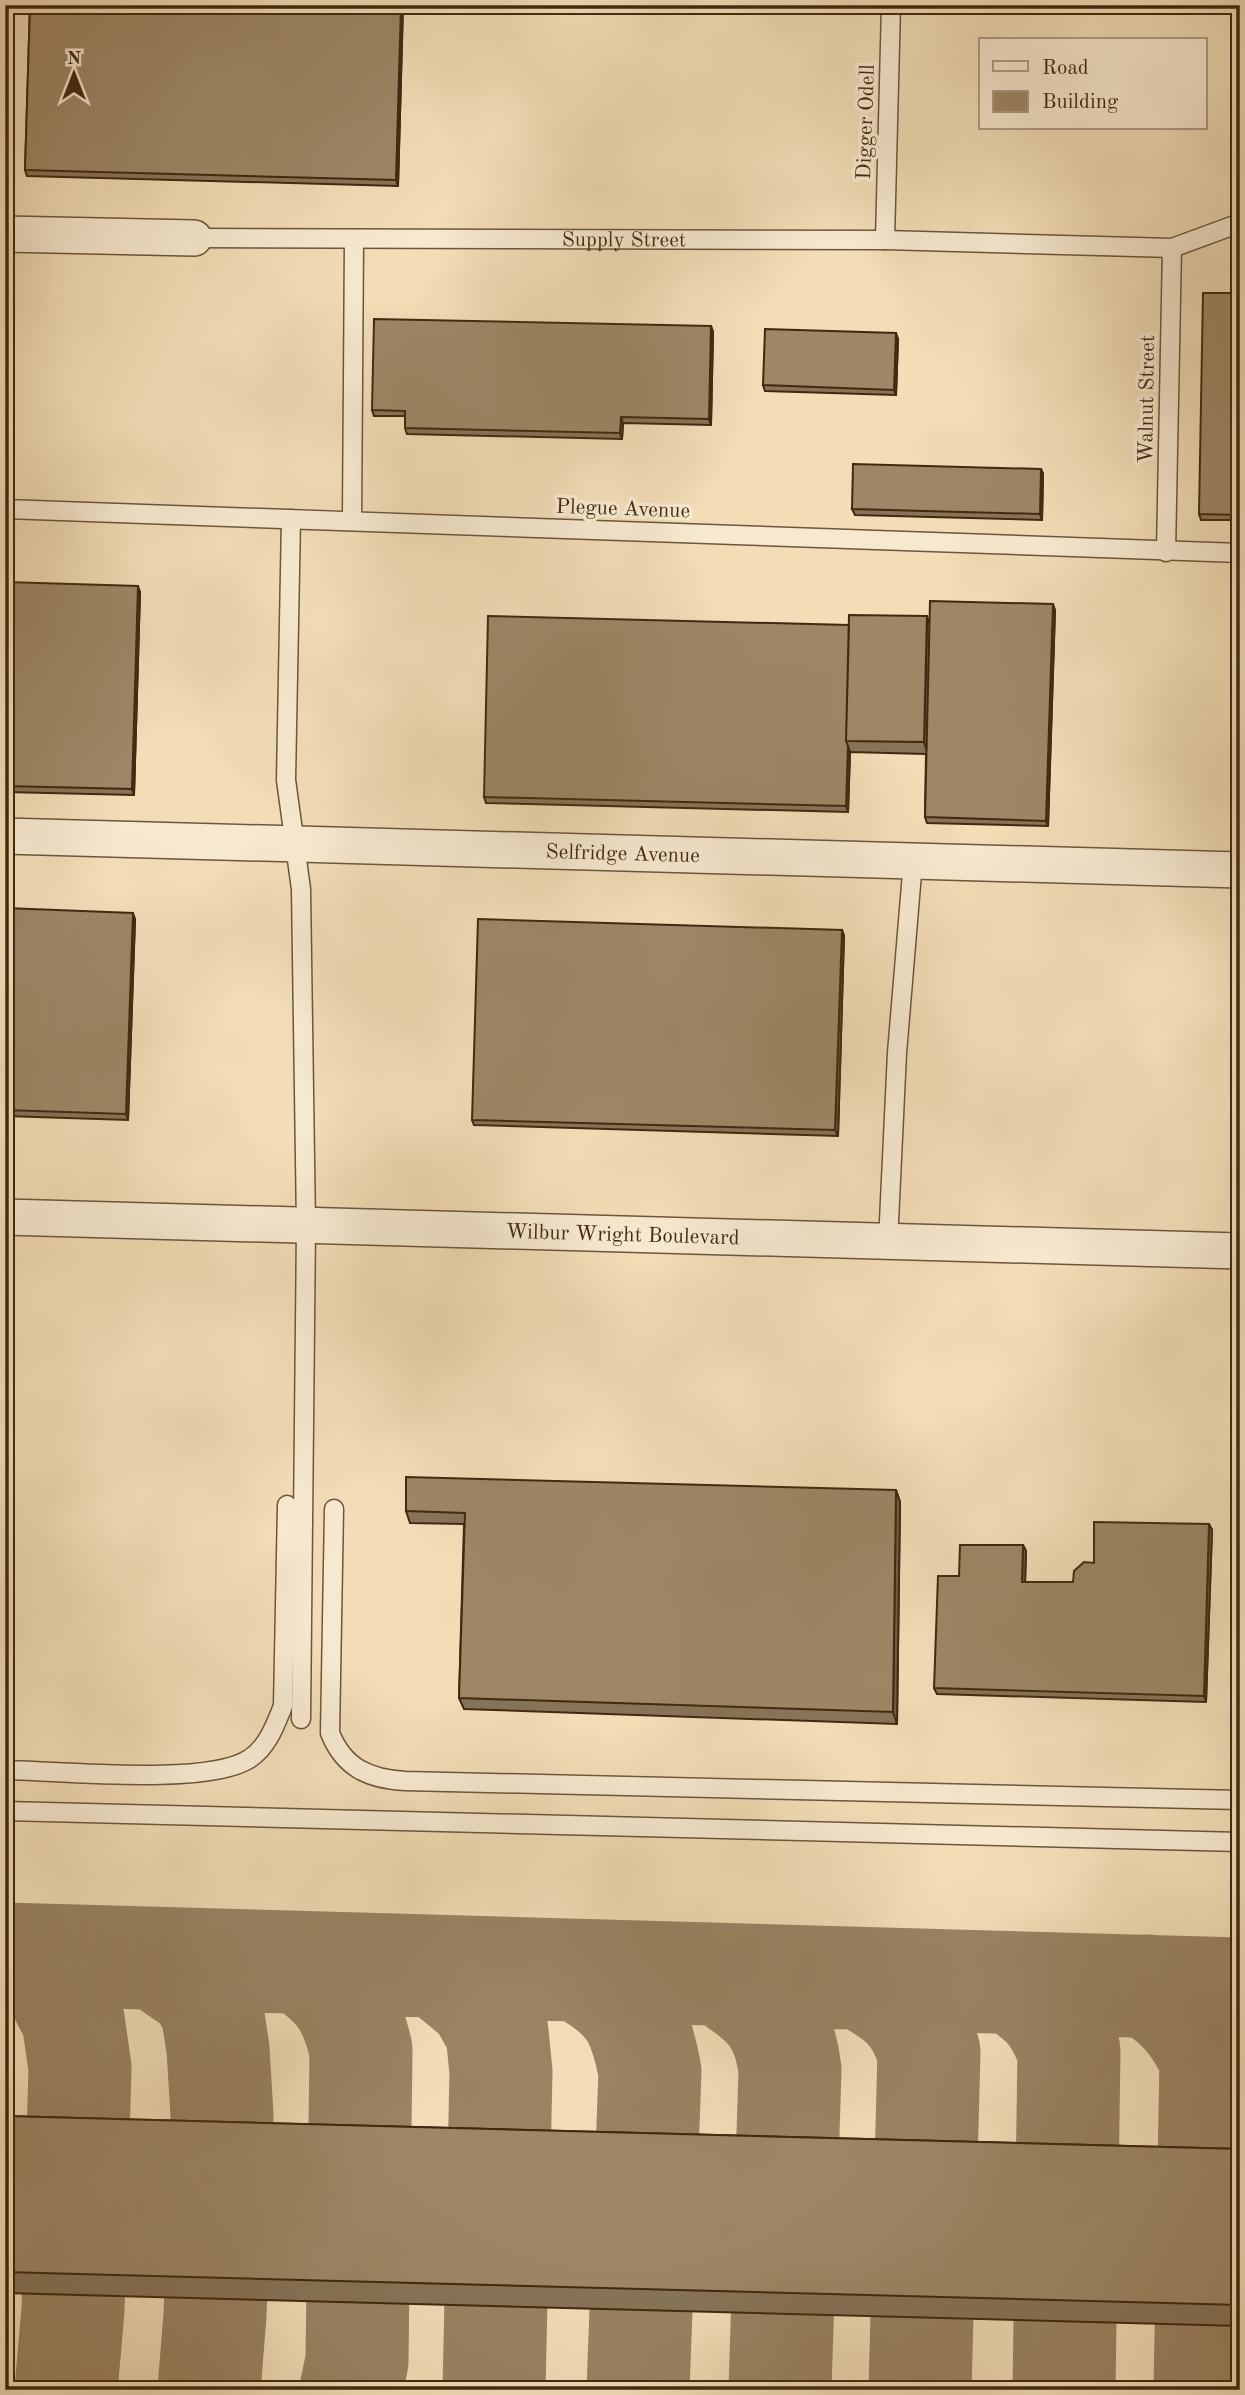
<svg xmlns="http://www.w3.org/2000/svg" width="1245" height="2395" font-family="'Old Standard TT',serif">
<rect width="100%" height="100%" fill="#f2ddb7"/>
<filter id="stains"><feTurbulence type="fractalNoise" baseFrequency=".00286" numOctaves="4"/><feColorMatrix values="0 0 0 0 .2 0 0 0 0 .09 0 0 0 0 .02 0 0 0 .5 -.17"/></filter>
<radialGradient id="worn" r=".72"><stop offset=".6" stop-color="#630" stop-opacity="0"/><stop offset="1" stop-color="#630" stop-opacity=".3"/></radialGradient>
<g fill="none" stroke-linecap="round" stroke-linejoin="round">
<!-- taxiway -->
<path stroke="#9a8363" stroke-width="103" d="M5,1954L1240,1989
M21,1955L55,1985L73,2019L80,2068L73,2310L66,2390
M157,1959L198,1987L212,2010L218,2049L222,2115L215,2315L209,2390
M302,1964C339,1987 351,2008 361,2050L357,2361L351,2390
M440,1968L479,2000L497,2032L501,2072L494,2390
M582,1972C630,1999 640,2020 650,2072L638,2390
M722,1975C765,2003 784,2019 790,2070L780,2390
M863,1979C900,2000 915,2011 929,2052L920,2390
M1012,1983C1044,2002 1056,2016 1069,2051L1064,2390
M1148,1986C1181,2008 1193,2023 1211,2058L1205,2390"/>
<!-- lane casing -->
<g stroke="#6d5639" stroke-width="21">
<g id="lane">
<path id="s1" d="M194,238L885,240L1172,248L1240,223"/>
<path d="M885,240L891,5"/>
<path d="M5,509L1240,553"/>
<path d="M291,519L286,780L301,889L306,1226L301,1719"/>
<path d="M352,521L354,239"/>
<path d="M1166,552L1172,248"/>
<path d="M888,1242L897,1053L913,861"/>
<path d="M334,1509L330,1733C344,1768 369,1779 405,1781L1240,1800"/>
<path d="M5,1770C60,1771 207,1786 249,1759C267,1748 275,1726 283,1706L287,1505"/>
<path d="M5,1811L1240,1842"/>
</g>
</g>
<!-- street casing -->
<g stroke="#6d5639" stroke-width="38">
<g id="street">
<path d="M5,234L194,238"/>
<path id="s2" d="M5,836L1240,870"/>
<path id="s3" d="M5,1217L1240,1251"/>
</g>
</g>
<!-- lane -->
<use href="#lane" stroke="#f7e9d0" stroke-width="18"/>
<!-- street -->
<use href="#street" stroke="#f7e9d0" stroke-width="35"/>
</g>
<!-- wall -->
<path fill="#877458" stroke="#41290f" stroke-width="2" d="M30,5H403L398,186L27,176L25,170Z
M1240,293V520H1201L1199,514Z
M711,326L713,332L711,425L623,423L622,439L407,434L405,428V416H374L372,410Z
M898,339L896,395L765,391L763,385Z
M1041,469L1043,474L1042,520L855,515L852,509Z
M5,582L140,592L134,795L5,792Z
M1055,610L1048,826L927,823L925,817L926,754L850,752L848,812L486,803L484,797L849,625L930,623Z
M5,908L135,919L128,1120L5,1116Z
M842,930L844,936L838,1136L474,1125L472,1120Z
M896,1490L900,1502L897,1724L464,1709L459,1698L464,1524L410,1523L406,1511Z
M1209,1524L1212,1530L1206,1702L937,1694L934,1688L959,1576L1023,1545L1026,1551L1025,1582H1073L1094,1563Z
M5,2116L1240,2149V2326L5,2293Z"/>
<!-- shaded-wall -->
<path fill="#6e5e47" stroke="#41290f" stroke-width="2" d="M401,5H403L398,186L396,180Z
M711,326L713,332L711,425L709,419Z
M896,333L898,339L896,395L894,390Z
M621,417L623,423L622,439L620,433Z
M1041,469L1043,474L1042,520L1040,514Z
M138,586L140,592L134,795L132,789Z
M1053,604L1055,610L1048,826L1046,821Z
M927,616L931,627L928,754L924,742Z
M848,746L850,752L848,812L846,806Z
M133,913L135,919L128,1120L126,1114Z
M842,930L844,936L838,1136L835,1130Z
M896,1490L900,1502L897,1724L893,1712Z
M1209,1524L1212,1530L1206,1702L1204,1696Z
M1023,1545L1026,1551L1025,1588L1022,1582Z"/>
<!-- building -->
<path fill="#9d8766" stroke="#41290f" stroke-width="2" d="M30,5H401L396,180L25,170Z
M1203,293H1240V515L1199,514Z
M374,319L711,326L709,419L621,417L620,433L405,428V411L372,410Z
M765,329L896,333L894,390L763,385Z
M853,464L1041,469L1040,514L852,509Z
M5,582L138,586L132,789L5,786Z
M930,601L1053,604L1046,821L925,817Z
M849,615L927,616L924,742L846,741Z
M488,616L849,625L846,741L848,746L846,806L484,797Z
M5,908L133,913L126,1114L5,1110Z
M478,919L842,930L835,1130L472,1120Z
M406,1477L896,1490L893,1712L459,1698L465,1513L406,1511Z
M1094,1522L1209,1524L1204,1696L934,1688L938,1576H959L960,1545H1023L1022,1582H1073L1074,1571L1084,1562L1094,1563Z
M5,2116L1240,2149V2305L5,2272Z"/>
<g text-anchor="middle" stroke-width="7" stroke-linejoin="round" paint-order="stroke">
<!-- street labels -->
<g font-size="21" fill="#41290f" stroke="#f7e9d0">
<text transform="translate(865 122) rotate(-88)" y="7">Digger Odell</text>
<text dy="7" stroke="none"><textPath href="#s1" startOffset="430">Supply Street</textPath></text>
<text transform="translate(1146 399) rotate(-89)" y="7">Walnut Street</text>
<text transform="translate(623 508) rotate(2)" y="7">Plegue Avenue</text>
<text dy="7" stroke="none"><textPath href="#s2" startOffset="618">Selfridge Avenue</textPath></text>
<text dy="7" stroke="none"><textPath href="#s3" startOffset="618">Wilbur Wright Boulevard</textPath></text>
</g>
</g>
<!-- margin -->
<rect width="1245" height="2395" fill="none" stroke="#f2ddb7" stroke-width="28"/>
<rect x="7" y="7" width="1231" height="2381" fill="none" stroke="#41290f" stroke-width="3.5"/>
<rect x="14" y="14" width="1217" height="2367" fill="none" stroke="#41290f" stroke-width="2"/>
<!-- legend -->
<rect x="979" y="38" width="228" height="91" fill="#f7e9d0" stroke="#ae9c83" stroke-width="2"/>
<rect x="993" y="61" width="35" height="10" fill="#f7e9d0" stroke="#ae9c83" stroke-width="2"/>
<text x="1042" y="74" font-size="21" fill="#41290f">Road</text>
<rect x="993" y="91" width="35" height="21" fill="#9d8766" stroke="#ae9c83" stroke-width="2"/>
<text x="1042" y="108" font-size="21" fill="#41290f">Building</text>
<!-- north arrow -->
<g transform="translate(74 74)" stroke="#f7e9d0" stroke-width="5" paint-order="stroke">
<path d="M0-5L12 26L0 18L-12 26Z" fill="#41290f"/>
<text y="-10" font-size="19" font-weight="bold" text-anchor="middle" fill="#41290f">N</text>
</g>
<rect width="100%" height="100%" filter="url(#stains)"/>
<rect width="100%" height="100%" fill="url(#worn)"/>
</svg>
